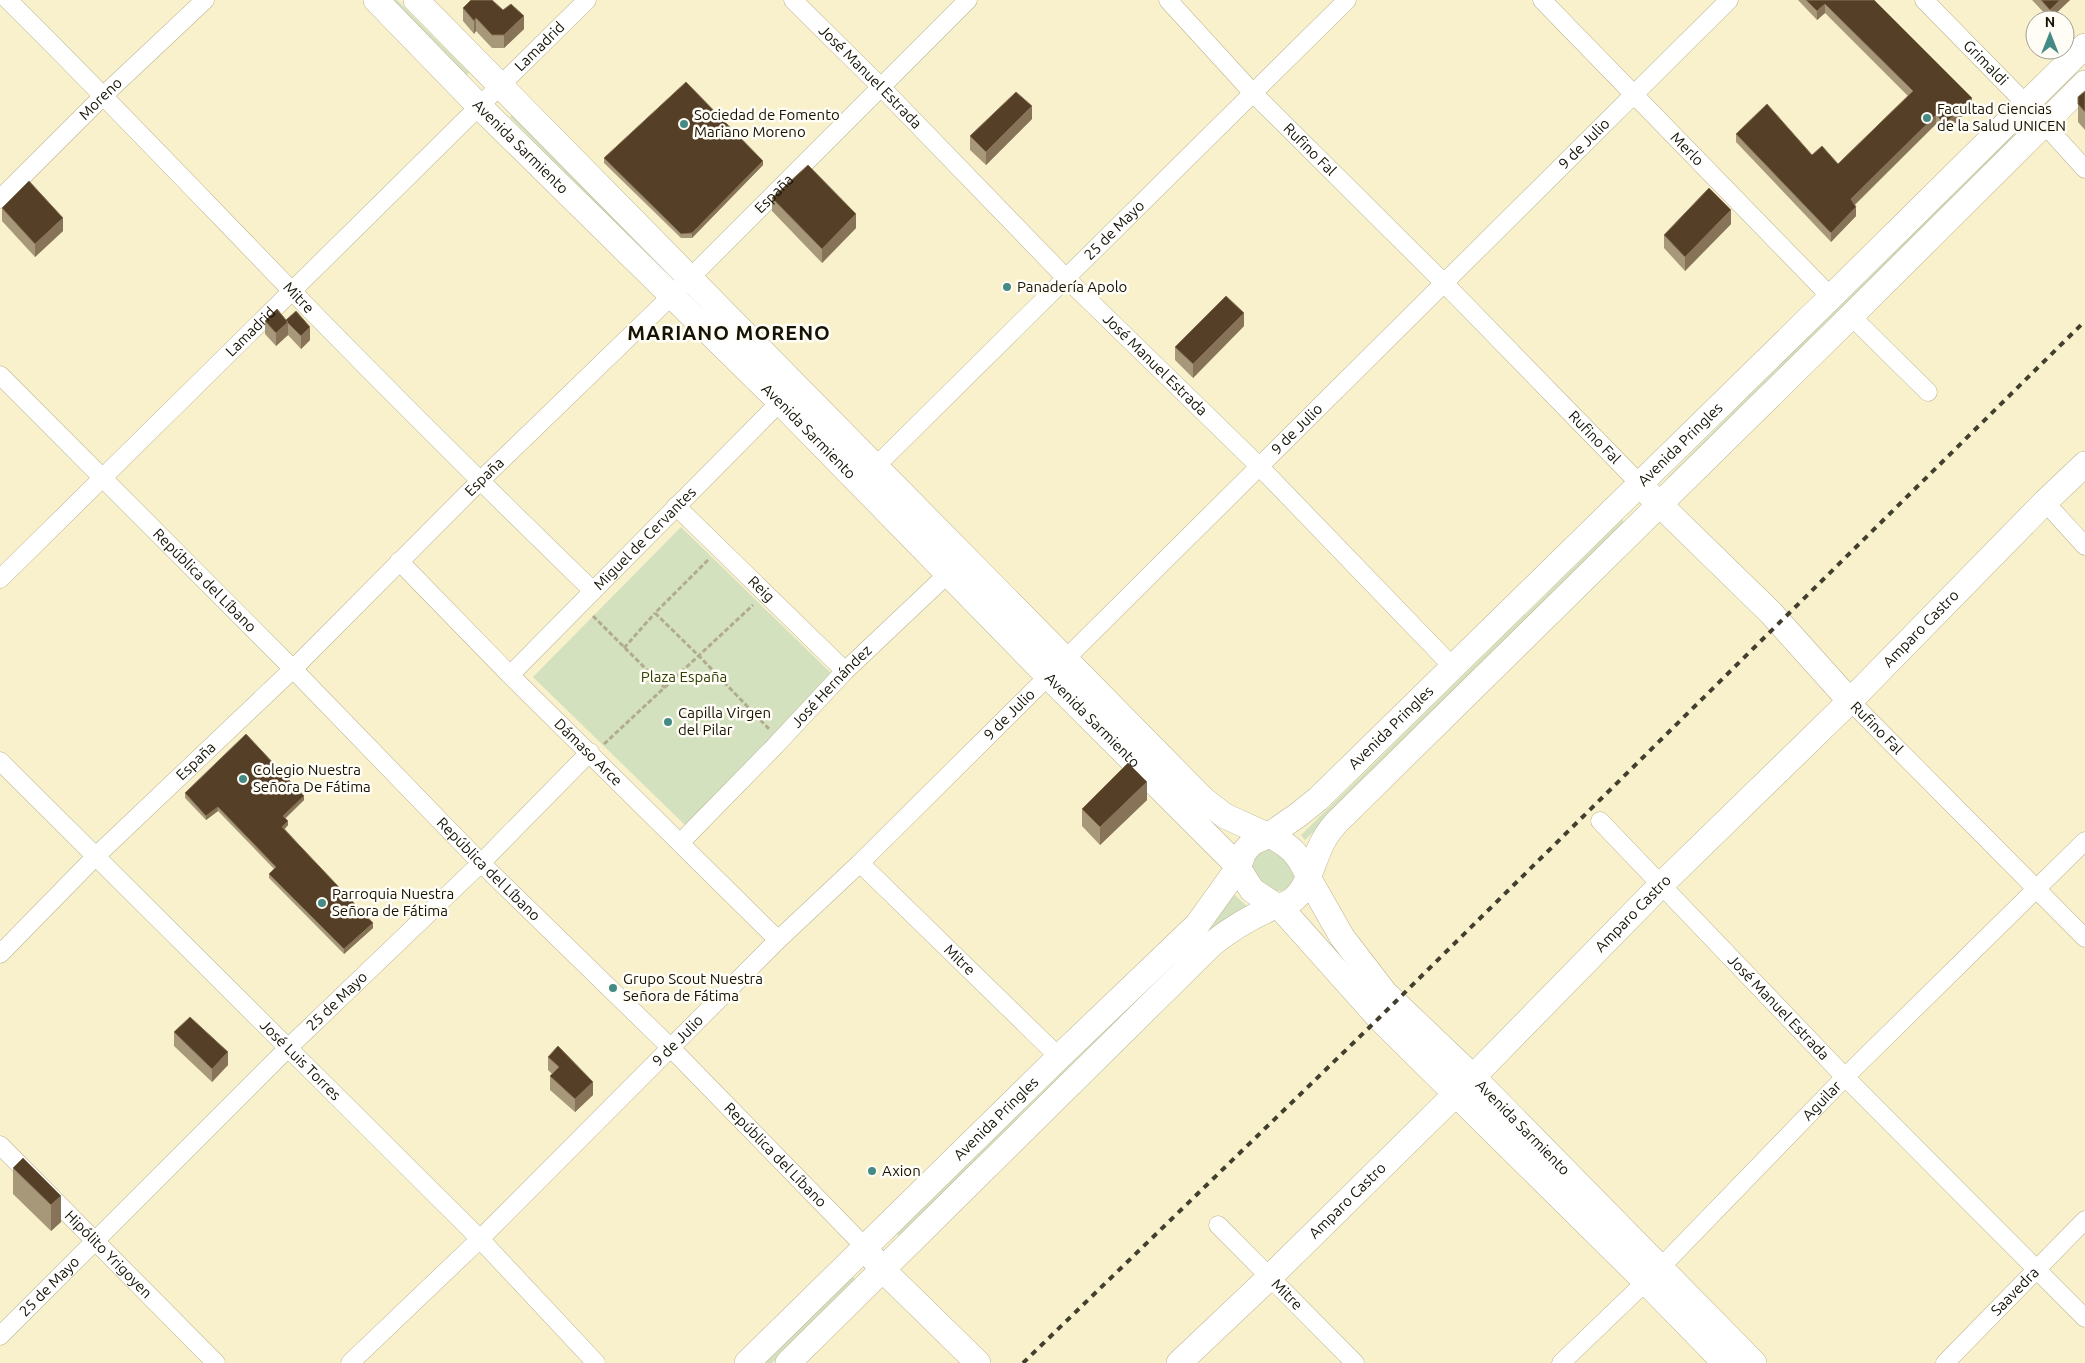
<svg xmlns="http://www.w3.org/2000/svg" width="2085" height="1363" font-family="Ubuntu,sans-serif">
<rect width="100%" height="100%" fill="#f8f1cc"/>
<!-- green -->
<path fill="#d3e1bf" d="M392,0H397L469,73L466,75Z
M513,114L662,265L659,268L510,117Z
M2010,132L2015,137L1673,482L1668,477Z
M1622,520L1627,524L1305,840L1301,835Z
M681,527L834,676L686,826L533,677Z
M1263,849C1282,849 1309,881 1285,890C1280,892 1273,891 1269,889C1262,886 1255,876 1250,869L1255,852Z
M1229,890L1249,908L901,1238L897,1234L1213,925Z
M850,1274L855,1279L772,1363H762Z"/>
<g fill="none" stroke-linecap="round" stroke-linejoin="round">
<!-- street casing -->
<g stroke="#bbb491" stroke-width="19">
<g id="street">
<path id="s1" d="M8,0C104,95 197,193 291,290C390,392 491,492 593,591"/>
<path id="s2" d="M793,0L882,88L1066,278L1259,466L1452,666"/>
<path id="s3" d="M1168,0L1252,92L1445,284L1639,483"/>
<path id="s4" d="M1542,0L1831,297"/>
<path id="s5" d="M1924,0L2026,104L2085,169"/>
<path id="s6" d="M0,199L104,95L205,0"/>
<path d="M1851,316L1928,392"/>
<path id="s7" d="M0,375L293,669L481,863L671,1048L864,1246"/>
<path id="s8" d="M868,476L875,467L1347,0"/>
<path d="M2045,502L2085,546"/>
<path id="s9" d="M676,506L845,671"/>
<path id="s10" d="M399,561L510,675L778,940"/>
<path id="s11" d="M0,579L587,0"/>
<path id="s12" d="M510,675L780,402"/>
<path id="s13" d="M1850,701L2085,938"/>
<path id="s14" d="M0,761L480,1239L596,1363"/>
<path id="s15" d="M1600,821L1845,1077L2085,1318"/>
<path id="s16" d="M680,843L775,746L845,671L955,567"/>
<path id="s17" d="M860,863L1059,1057"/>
<path id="s18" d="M0,954L95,857L293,669L480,481L690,278L968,0"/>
<path id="s19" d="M0,1145L216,1363"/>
<path id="s20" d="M1218,1225L1355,1363"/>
<path id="s21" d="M0,1336L287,1049L481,863L590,752"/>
<path id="s22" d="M350,1363L480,1239L778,940L860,863L1729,0"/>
<path id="s23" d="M1561,1363L1660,1268L1845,1077L2085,841"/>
<path id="s24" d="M1945,1363L2085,1220"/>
</g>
</g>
<!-- secondary casing -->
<g stroke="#bbb491" stroke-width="26">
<g id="secondary">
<path id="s25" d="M376,0L480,107L780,402L1048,676L1238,866"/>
<path d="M416,0L1204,800L1225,816L1267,835"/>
<path d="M1649,494L1771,613L1850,701"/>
<path d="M1269,835C1291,846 1299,854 1309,878"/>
<path d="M1238,868L1252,890L1276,906C1304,905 1310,870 1319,850C1323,840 1329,831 1336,823L1851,316L2085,83"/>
<path id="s26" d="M1309,879L1342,937L1385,993L1473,1077L1754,1363"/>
<path d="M1279,906L1379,1018L1646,1282L1725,1363"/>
<path d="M872,1257L883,1270L978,1363"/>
<path id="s27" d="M747,1363L1059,1057L1197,925L1238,868L1244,852L1252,843L1269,835L1298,815L1318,799L1831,297L2085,46"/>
<path d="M788,1363L1212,944C1233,927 1252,916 1276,906"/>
<path id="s28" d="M1179,1363L1271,1276L1473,1077L1661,885L1850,701L2045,502L2085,464"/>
</g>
</g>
<!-- path -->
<path stroke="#b2ac8f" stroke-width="3" stroke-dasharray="5 2.5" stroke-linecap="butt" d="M708,560L655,613L699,656L770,730
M593,616L665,688
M624,648L655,613
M604,744L753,605"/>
<!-- street -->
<use href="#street" stroke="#fff" stroke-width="18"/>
<!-- secondary -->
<use href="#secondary" stroke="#fff" stroke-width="25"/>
<!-- rail -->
<path stroke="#423f2e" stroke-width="4" stroke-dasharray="6 6" stroke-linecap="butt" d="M1023,1363L1379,1018L2085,321"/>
</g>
<!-- wall -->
<path fill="#a7987a" d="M1798,0H1874L1972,107L1945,133L1936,124L1855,205L1856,216L1831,242L1736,142V134L1812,155L1838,164L1908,96L1825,13L1817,20Z
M2032,0H2070L2050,19Z
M463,8L524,29L504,48H492L476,31L474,34L463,21Z
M2085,91V130L2078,122V97Z
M1032,119L986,165L970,150V136Z
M604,158L763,165L692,238H681L604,163Z
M772,198L856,228L822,263L772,211Z
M2,208L63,231L35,257L2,221Z
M1731,224L1685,271L1664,248V235Z
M286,320L310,340L301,349L288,335L276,346L265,334V321Z
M1244,326L1193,378L1175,360V347Z
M185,793L304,800L286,818L288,825L285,829L373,928L344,954L269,878V874L274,869L218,811L206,820L185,798Z
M1147,800L1100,845L1082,826V809Z
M174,1032L228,1065L212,1082L174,1046Z
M548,1057L593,1095L575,1112L550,1090V1076L552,1074L548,1070Z
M23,1158L61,1222L51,1231L13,1194V1168Z"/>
<!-- shaded-wall -->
<path fill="#877458" d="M2060,0H2070L2050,19V10Z
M1825,4V13L1817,20V11Z
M524,16V29L504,48V35Z
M476,18V31L474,34V21Z
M1972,98V107L1945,133V124Z
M1032,106V119L986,165V152Z
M1936,115V124L1851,208V199Z
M763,161V165L692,238V233Z
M1856,207V216L1831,242V233Z
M1731,210V224L1685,271V257Z
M856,214V228L822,263V249Z
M63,218V231L35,257V244Z
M1244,313V326L1193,378V364Z
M288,322V335L276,346V333Z
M310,327V340L301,349V336Z
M1147,782V800L1100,845V827Z
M304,796V800L283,820V816Z
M218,807V811L206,820V816Z
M288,821V825L282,831V827Z
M373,923V928L344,954V949Z
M228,1052V1065L212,1082V1069Z
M593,1082V1095L575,1112V1099Z
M61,1196V1222L51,1231V1205Z"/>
<!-- building -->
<path fill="#563f27" stroke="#877458" d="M471,0H492L503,10L511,4L524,16L504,35H492L476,18L474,21L463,8Z
M1806,0H1874L1972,98L1945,124L1936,115L1851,199L1856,207L1831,233L1736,134L1767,104L1812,155L1822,146L1838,164L1913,91L1825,4L1817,11Z
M2041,0H2060L2050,10Z
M686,82L763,161L692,233L681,234L604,158Z
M2085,91V112L2078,104V97Z
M1016,92L1032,106L986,152L970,136Z
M808,165L856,214L822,249L772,198Z
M29,181L63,218L35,244L2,208Z
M1709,188L1731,210L1685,257L1664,235Z
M1226,296L1244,313L1193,364L1175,347Z
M277,309L286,320L296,311L310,327L301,336L286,321L288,322L276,333L265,321Z
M246,734L304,796L283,816L288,821L282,827L373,923L344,949L269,874L276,867L218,807L206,816L185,793Z
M1128,763L1147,782L1100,827L1082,809Z
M190,1017L228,1052L212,1069L174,1032Z
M558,1046L593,1082L575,1099L550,1076L559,1067L548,1057Z
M23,1158L61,1196L51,1205L13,1168Z"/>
<!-- markers -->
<g fill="#458b85" stroke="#fffdf6" stroke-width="2">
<circle cx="1927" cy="118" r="5"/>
<circle cx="684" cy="124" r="5"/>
<circle cx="1007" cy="287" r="5"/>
<circle cx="668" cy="722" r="5"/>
<circle cx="243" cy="779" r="5"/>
<circle cx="322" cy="903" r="5"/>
<circle cx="613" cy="988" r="5"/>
<circle cx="872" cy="1171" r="5"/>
</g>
<g text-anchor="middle" stroke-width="5" stroke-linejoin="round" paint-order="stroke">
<!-- street labels -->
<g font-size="15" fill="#151306" stroke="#fffdf6">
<text dy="5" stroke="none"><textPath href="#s11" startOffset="758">Lamadrid</textPath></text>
<text dy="5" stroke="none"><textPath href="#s5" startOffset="88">Grimaldi</textPath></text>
<text dy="5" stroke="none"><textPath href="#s2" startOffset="109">José Manuel Estrada</textPath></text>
<text dy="5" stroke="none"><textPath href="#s6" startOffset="142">Moreno</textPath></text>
<text dy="5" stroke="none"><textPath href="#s22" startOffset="1735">9 de Julio</textPath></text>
<text dy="5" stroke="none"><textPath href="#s25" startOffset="206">Avenida Sarmiento</textPath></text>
<text dy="5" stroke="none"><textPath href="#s4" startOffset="208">Merlo</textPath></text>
<text dy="5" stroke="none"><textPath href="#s3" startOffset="206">Rufino Fal</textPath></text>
<text dy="5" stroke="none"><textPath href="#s18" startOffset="1085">España</textPath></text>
<text dy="5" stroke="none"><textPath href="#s8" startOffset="348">25 de Mayo</textPath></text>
<text dy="5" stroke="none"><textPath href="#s1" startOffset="416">Mitre</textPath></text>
<text dy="5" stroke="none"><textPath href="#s11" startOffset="352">Lamadrid</textPath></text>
<text dy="5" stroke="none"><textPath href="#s2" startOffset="514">José Manuel Estrada</textPath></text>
<text dy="5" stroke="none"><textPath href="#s22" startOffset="1330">9 de Julio</textPath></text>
<text dy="5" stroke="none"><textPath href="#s25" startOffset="611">Avenida Sarmiento</textPath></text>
<text dy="5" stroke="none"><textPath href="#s3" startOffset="611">Rufino Fal</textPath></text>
<text dy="5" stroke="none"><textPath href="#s27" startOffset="1314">Avenida Pringles</textPath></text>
<text dy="5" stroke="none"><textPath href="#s18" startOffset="680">España</textPath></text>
<text dy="5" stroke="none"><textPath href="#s12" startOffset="192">Miguel de Cervantes</textPath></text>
<text dy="5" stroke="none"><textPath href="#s7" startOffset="290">República del Líbano</textPath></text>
<text dy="5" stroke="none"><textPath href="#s9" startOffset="119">Reig</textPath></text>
<text dy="5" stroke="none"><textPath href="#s28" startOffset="1044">Amparo Castro</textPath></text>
<text dy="5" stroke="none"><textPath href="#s16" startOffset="218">José Hernández</textPath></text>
<text dy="5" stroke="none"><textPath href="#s22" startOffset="925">9 de Julio</textPath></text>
<text dy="5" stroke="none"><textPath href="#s25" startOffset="1016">Avenida Sarmiento</textPath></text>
<text dy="5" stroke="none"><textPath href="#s27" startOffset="909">Avenida Pringles</textPath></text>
<text dy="5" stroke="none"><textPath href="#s13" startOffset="38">Rufino Fal</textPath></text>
<text dy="5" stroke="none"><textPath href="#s10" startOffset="269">Dámaso Arce</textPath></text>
<text dy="5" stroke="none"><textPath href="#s18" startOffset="275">España</textPath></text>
<text dy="5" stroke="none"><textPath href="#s7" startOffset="695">República del Líbano</textPath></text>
<text dy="5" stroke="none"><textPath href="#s28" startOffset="639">Amparo Castro</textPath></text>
<text dy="5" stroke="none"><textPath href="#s17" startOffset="139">Mitre</textPath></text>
<text dy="5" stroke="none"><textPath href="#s21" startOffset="475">25 de Mayo</textPath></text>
<text dy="5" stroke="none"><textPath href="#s15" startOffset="258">José Manuel Estrada</textPath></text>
<text dy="5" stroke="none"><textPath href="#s22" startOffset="460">9 de Julio</textPath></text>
<text dy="5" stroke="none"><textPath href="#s14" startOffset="424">José Luis Torres</textPath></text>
<text dy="5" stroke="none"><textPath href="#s23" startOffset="370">Aguilar</textPath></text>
<text dy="5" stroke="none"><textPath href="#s27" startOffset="349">Avenida Pringles</textPath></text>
<text dy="5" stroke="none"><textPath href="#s26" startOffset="330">Avenida Sarmiento</textPath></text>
<text dy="5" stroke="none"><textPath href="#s7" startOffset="1100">República del Líbano</textPath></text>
<text dy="5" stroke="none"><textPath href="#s28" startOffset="234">Amparo Castro</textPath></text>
<text dy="5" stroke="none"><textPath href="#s19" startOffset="154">Hipólito Yrigoyen</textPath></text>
<text dy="5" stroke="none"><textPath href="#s21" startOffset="70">25 de Mayo</textPath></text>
<text dy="5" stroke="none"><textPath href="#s24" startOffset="100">Saavedra</textPath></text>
<text dy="5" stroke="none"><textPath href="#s20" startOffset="98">Mitre</textPath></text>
</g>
<!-- poi labels -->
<g font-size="15" fill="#151306" stroke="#fffdf6" text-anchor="start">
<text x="1937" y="114">Facultad Ciencias<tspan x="1937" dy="17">de la Salud UNICEN</tspan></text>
<text x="694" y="120">Sociedad de Fomento<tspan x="694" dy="17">Mariano Moreno</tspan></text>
<text x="1017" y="292">Panadería Apolo</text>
<text x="678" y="718">Capilla Virgen<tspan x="678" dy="17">del Pilar</tspan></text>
<text x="253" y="775">Colegio Nuestra<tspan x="253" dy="17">Señora De Fátima</tspan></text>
<text x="332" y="899">Parroquia Nuestra<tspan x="332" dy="17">Señora de Fátima</tspan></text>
<text x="623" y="984">Grupo Scout Nuestra<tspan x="623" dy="17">Señora de Fátima</tspan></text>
<text x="882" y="1176">Axion</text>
</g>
<!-- park labels -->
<g font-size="15" fill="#2f4104" stroke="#fffdf6">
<text x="684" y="682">Plaza España</text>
</g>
<!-- district labels -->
<g font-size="20" font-weight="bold" letter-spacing="1" fill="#151306" stroke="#fffdf6">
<text x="729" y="340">MARIANO MORENO</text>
</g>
</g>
<!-- north arrow -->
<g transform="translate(2050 35)"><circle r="24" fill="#fffdf6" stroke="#a19f96"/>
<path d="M0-4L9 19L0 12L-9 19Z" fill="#458b85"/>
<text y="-8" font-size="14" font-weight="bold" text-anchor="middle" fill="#151306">N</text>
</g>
</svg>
